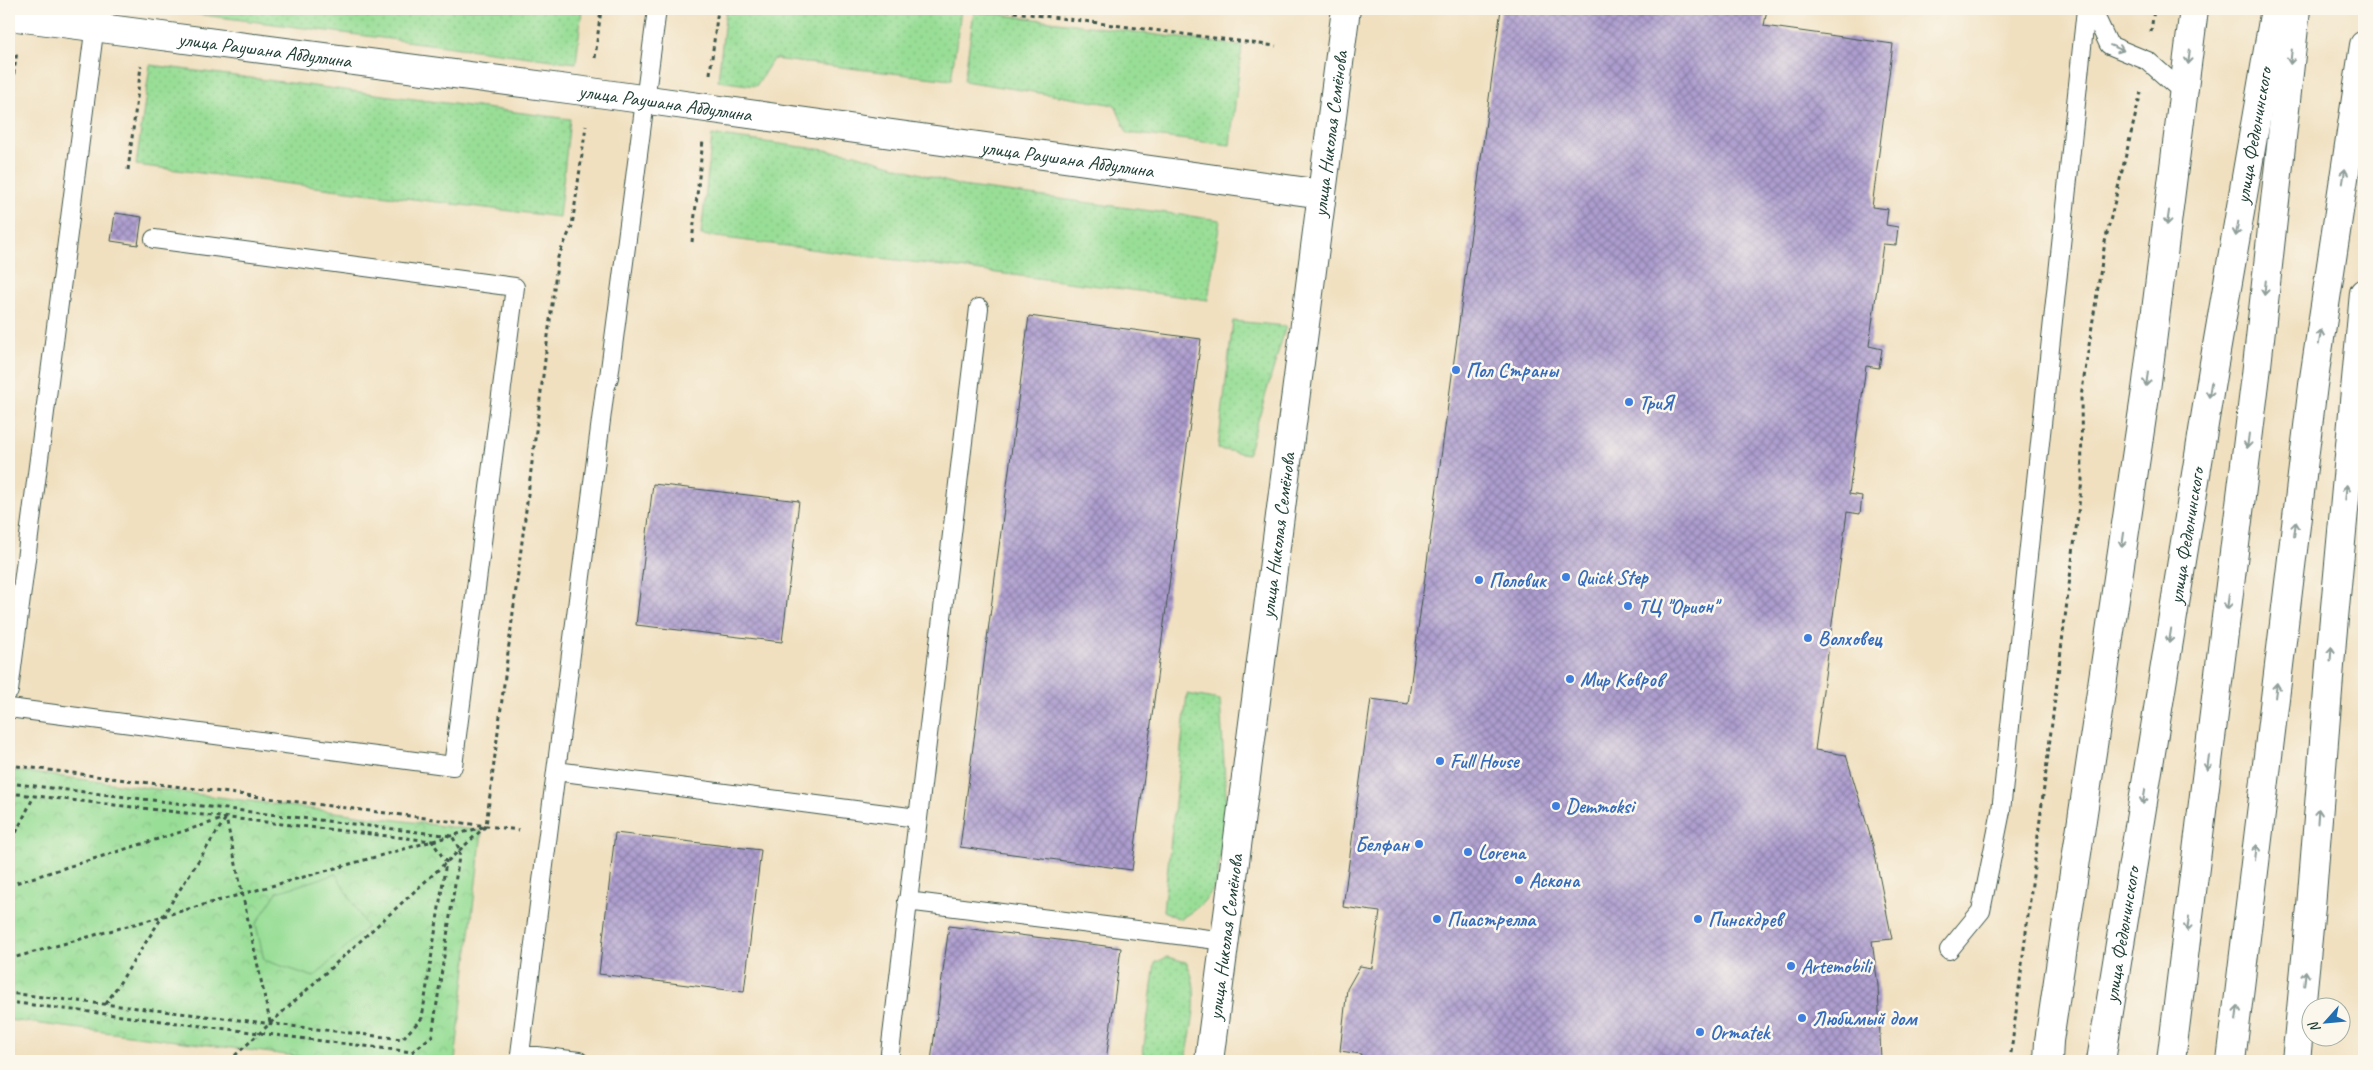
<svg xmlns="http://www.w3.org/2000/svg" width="2373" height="1070" font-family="Caveat,sans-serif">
<defs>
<pattern id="grass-dots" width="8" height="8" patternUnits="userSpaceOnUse" patternTransform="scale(1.25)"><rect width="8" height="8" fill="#99de97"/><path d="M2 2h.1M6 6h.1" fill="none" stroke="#83bf83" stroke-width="1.8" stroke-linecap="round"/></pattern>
<pattern id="park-crowns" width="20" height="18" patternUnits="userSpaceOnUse" patternTransform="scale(1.25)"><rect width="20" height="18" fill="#99de97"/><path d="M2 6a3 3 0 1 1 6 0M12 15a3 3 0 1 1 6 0" fill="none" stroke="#83bf83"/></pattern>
<pattern id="building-cross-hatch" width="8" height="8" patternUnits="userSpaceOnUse" patternTransform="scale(1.25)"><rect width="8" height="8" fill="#ad9dcf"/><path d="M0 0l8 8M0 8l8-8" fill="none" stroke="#8c81a9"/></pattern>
</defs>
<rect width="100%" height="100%" fill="#fbf7ec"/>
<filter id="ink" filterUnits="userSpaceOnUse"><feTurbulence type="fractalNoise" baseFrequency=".02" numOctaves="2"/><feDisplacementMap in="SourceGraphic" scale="10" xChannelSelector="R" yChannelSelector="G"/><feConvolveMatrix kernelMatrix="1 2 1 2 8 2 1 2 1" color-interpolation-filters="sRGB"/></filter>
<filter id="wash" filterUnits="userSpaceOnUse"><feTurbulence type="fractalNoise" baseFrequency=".0096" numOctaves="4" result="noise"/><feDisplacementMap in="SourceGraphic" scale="20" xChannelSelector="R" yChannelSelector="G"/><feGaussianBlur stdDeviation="1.12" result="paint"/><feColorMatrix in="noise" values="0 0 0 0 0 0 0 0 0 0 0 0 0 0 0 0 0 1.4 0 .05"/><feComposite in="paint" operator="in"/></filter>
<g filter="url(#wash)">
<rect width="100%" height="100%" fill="#f0e0c0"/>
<!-- grass -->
<path fill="url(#grass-dots)" stroke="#5c8e66" d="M157,9H582L576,63Z
M726,9L961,10L951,80L773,59L756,86L718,81Z
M974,11L1242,46L1230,145L1127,133L1115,105L964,81Z
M150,65L570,119L559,217L136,165Z
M712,135L855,154L961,186L1220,220L1208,300L701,235Z
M1233,321L1286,326L1248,454L1218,449Z
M1187,694L1220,700L1227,811L1217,881C1209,900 1197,909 1180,919L1163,911Z
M1167,957L1186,962C1203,991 1190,1030 1186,1061H1142L1155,963Z"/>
<!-- park -->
<path fill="url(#park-crowns)" stroke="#5c8e66" d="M9,770L482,831L455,1061H335L9,1020Z"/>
<!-- garden -->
<path fill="#99de97" stroke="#5c8e66" d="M336,874L367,927L314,977L264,960L256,924L277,892Z"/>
<g id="blocks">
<!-- building -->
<path fill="url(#building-cross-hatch)" d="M1501,9H1767L1764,26L1893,44L1872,207L1888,209L1886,225L1898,227L1896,245L1883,244L1869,346L1882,349L1879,368L1866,366L1849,494L1862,496L1860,514L1847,512L1815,750L1846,755L1873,845L1892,939L1872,941L1878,986L1881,1061H1360L1361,1054L1340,1051L1347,989L1360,966L1372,968L1380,912L1343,907L1371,699L1408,704Z
M115,213L142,217L138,245L111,241Z
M1029,316L1201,339L1132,870L960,847Z
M653,484L799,501L782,642L636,625Z
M615,833L761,850L744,992L599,974Z
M949,926L1121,948L1106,1061H931Z"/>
</g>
</g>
<g filter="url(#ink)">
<use href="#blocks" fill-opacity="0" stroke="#3e5549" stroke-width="1"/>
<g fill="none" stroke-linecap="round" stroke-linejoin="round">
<!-- service casing -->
<g stroke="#3e5549" stroke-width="20">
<path id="service" d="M2092,9L2109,45L2148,61L2185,94
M9,691L97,9
M9,708L453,766L515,287L154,239
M556,771L605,389L609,377L657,9
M907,901L1225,941
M1949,950L1981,911L2001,811L2086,9
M579,1061L520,1054L556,771L917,818
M889,1061L979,308"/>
</g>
<!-- minor casing -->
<g stroke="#3e5549" stroke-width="30">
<g id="minor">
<path id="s1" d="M9,16L591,92L1322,194"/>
<path id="s2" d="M1209,1061L1346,9"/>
<path d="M2048,1061L2049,1041L2146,390L2194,9"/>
</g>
</g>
<!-- secondary casing -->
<g stroke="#3e5549" stroke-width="30">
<g id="secondary">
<path id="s3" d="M2101,1061L2213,369L2275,9"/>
<path d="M2296,1061L2311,907L2332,640L2364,293"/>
</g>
</g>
<!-- trunk casing -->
<g stroke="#3e5549" stroke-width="30">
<path id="trunk" d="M2171,1061L2256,375L2296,9
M2231,1061L2313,385L2364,45"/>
</g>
<!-- path -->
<path stroke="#3e5549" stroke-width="3" stroke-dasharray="4 4" stroke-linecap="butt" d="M990,9L1276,46
M2151,32L2154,9
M595,58L601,9
M710,74L718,9
M9,106L17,51
M128,170L141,66
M692,242L703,140
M9,765L519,830
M9,783L452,836L460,850L432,1036L412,1052L9,1002
M9,793L432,841L446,862L422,1018L402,1039L9,993
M9,847L34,796
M9,885L226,818L270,1022
M9,959L483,827
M106,1004L226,818
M229,1061L486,826L558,257L572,226L586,126
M2010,1061L2082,481L2081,397L2105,242L2141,92"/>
<!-- service -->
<use href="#service" stroke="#fff" stroke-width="18"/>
<!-- minor -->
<use href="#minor" stroke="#fff" stroke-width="28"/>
<!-- secondary -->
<use href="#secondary" stroke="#fff" stroke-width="28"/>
<!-- trunk -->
<use href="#trunk" stroke="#fff" stroke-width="28"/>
</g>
<!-- one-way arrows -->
<defs><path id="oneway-shaft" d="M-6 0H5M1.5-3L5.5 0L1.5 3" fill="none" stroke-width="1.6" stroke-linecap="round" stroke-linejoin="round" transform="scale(1.25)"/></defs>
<g stroke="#8f9e9a">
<use href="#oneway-shaft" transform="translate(2117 48) rotate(22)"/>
<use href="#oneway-shaft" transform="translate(2189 57) rotate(96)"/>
<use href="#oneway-shaft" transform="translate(2291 57) rotate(96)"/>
<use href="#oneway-shaft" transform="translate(2344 176) rotate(-81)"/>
<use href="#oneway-shaft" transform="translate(2168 218) rotate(98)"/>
<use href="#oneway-shaft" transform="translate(2237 229) rotate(100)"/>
<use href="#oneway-shaft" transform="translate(2265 288) rotate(96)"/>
<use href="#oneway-shaft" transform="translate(2320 337) rotate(-81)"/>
<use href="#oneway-shaft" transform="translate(2147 379) rotate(98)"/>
<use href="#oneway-shaft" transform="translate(2210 390) rotate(99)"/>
<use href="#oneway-shaft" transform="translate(2248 441) rotate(97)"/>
<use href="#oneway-shaft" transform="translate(2346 492) rotate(-85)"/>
<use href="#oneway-shaft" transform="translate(2295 529) rotate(-83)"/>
<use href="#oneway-shaft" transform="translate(2123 540) rotate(98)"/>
<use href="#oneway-shaft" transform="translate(2228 602) rotate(97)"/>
<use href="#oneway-shaft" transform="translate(2170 636) rotate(99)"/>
<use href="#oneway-shaft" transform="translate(2331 654) rotate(-86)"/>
<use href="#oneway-shaft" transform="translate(2276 690) rotate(-83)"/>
<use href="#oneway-shaft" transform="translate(2208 763) rotate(97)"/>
<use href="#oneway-shaft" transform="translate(2144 797) rotate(99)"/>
<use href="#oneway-shaft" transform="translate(2318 816) rotate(-86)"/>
<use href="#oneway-shaft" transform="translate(2256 852) rotate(-83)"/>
<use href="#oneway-shaft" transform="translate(2188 924) rotate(97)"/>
<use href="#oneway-shaft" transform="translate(2305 978) rotate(-84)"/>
<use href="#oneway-shaft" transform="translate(2237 1013) rotate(-83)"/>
</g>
</g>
<!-- markers -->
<g fill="#3f7fe0" stroke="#fbf7ec" stroke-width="2">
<circle cx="1456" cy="370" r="5"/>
<circle cx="1629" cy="402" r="5"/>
<circle cx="1566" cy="577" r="5"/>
<circle cx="1479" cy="580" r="5"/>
<circle cx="1628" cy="606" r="5"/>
<circle cx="1808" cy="638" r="5"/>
<circle cx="1570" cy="679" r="5"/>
<circle cx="1440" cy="761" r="5"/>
<circle cx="1556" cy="806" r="5"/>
<circle cx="1419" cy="844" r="5"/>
<circle cx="1468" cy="852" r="5"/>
<circle cx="1519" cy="880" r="5"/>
<circle cx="1437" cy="919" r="5"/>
<circle cx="1698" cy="919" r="5"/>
<circle cx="1791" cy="966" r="5"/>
<circle cx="1802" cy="1018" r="5"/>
<circle cx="1700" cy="1032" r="5"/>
</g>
<g text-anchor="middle" stroke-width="5" stroke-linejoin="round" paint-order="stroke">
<!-- street labels -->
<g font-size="20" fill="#1f3d34" stroke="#fbf7ec">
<text dy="7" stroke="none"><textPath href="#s1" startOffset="258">улица Раушана Абдуллина</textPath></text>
<text dy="7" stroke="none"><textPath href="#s1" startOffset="662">улица Раушана Абдуллина</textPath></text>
<text dy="7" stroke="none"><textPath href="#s2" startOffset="935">улица Николая Семёнова</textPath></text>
<text dy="7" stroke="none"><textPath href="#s3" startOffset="938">улица Федюнинского</textPath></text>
<text dy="7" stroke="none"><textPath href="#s1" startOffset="1068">улица Раушана Абдуллина</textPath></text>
<text dy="7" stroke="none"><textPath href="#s2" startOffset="530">улица Николая Семёнова</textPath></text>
<text dy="7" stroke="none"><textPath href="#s3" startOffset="532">улица Федюнинского</textPath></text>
<text dy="7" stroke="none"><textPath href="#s3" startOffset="128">улица Федюнинского</textPath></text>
<text dy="7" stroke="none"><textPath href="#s2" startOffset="125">улица Николая Семёнова</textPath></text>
</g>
<!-- shop labels -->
<g font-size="20" font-weight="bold" fill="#366cbe" stroke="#fbf7ec" text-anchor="start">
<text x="1466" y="377">Пол Страны</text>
<text x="1639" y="409">ТриЯ</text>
<text x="1576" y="584">Quick Step</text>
<text x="1489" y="587">Половик</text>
<text x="1638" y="613">ТЦ "Орион"</text>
<text x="1818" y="645">Волховец</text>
<text x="1580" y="686">Мир Ковров</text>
<text x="1450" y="768">Full House</text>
<text x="1566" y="813">Demmoksi</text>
<text x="1409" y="851" text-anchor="end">Белфан</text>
<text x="1478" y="859">Lorena</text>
<text x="1529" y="887">Аскона</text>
<text x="1447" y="926">Пиастрелла</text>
<text x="1708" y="926">Пинскдрев</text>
<text x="1801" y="973">Artemobili</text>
<text x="1812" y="1025">Любимый дом</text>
<text x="1710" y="1039">Ormatek</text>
</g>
</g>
<!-- margin -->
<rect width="2373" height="1070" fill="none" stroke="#fbf7ec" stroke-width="30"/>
<!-- north arrow -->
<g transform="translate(2326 1022) rotate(243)"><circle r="24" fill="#fbf7ec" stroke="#a3ada2"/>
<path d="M0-4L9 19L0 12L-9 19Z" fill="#1f6fb2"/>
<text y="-8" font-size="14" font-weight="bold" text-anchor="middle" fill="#1f3d34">N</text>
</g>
</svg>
